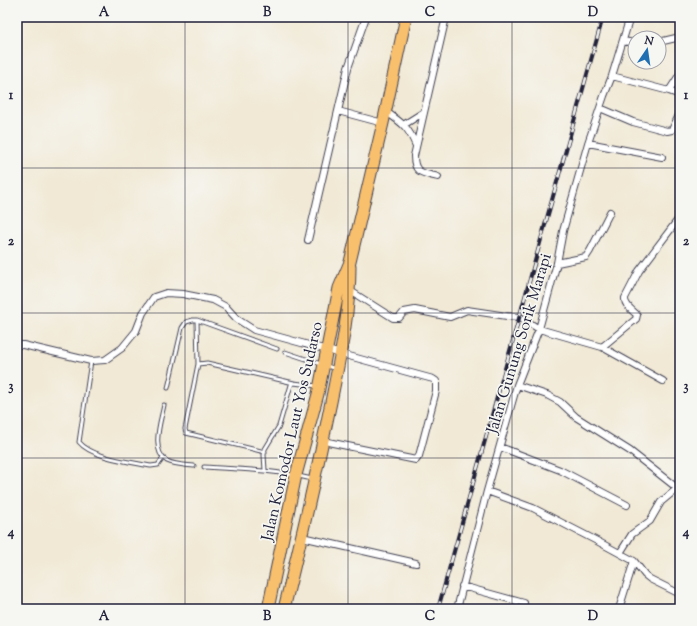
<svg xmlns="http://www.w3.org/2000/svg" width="697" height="626" font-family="'Sorts Mill Goudy',serif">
<rect width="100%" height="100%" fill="#f6f6f2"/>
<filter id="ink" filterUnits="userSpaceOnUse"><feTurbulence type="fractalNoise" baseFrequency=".025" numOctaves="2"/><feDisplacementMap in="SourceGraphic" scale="8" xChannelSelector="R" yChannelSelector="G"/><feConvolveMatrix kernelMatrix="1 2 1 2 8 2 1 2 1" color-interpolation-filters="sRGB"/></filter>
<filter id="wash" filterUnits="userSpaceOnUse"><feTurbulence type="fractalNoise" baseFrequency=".012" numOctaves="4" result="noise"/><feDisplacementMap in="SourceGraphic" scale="16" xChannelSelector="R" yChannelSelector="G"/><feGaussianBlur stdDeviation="0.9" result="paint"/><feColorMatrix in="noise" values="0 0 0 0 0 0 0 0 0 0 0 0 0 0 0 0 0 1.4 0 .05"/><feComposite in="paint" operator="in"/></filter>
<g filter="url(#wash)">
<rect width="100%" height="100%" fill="#f1e9d5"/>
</g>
<g filter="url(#ink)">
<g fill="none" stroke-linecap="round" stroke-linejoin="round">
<!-- service casing -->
<g stroke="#414052" stroke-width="5">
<path id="service" d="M197,320L198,364
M285,352L336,369
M91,361L79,442C92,458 131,462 151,466L158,465L163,458
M168,388L182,328L186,322L193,320H197L277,349
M164,405C161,420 150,451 167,461C175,465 186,465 194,466
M265,452L186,433L185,429L198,364L207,363L294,383
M204,467C240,469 276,470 312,479
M265,470L264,455L265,449L279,426L291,385L294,383L317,386"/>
</g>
<!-- minor casing -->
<g stroke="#414052" stroke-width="8">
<path id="minor" d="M623,41L635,43
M659,42L680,37
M612,76L669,91L680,95
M669,91L680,74
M600,108L633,122L667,131L672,130L680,113
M338,111L383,123
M385,111C402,123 408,126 416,146
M405,124L424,112
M588,143L662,157
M438,177C423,173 414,174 414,156L446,17
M308,240L348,68L366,17
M557,263L586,257L590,251L610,212
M349,290L393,318H399L404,312L415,310L450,317L467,310L507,316L520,317L539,329L602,347L663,381
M17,345H23L91,361L105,360L122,348L136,331L143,313L154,297L166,293L183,294L213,300L226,307L237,319L254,330L433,379L436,381V391L419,456L416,460L323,441
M602,347L636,319L637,315C632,310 624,305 625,298L639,271L680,217
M517,385L547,395L560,402L576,417L630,451L677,488
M500,447L560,470L627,505
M487,491L533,508L597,541L634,561L645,575L650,579L680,594
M302,537L416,563
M620,553L632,534L650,521L661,502L679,487
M462,586L524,603
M269,607L278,609
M457,609L487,491L517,385L539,329L557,263L563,231L588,143L604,96L612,76L630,17
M619,609L634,561"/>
</g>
<!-- trunk casing -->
<g stroke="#414052" stroke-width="13">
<path id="trunk" d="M268,609L296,475L318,394L339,288L350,262L383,123L406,17
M284,609C301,540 317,471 331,402C340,357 350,312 350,267"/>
</g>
<!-- service -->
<use href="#service" stroke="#fff" stroke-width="3"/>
<!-- minor -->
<use href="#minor" stroke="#fff" stroke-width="6"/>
<!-- trunk -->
<use href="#trunk" stroke="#f8bf6c" stroke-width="11"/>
<!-- rail casing -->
<g stroke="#22223b" stroke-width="4">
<path id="rail" d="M438,609L603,17"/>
</g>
<!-- rail -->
<use href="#rail" stroke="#f6f6f2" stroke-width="2.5" stroke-dasharray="8" stroke-linecap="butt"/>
</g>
</g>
<!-- grid -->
<path fill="none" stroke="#22223b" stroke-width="1" stroke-opacity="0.55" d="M185,17V609M348,17V609M512,17V609M17,168H680M17,313H680M17,458H680"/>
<g text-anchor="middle" stroke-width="3.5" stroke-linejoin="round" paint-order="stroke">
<!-- street labels -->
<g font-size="16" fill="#22223b" stroke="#f6f6f2">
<text transform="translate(518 343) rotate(-73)" y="6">Jalan Gunung Sorik Marapi</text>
<text transform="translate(291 431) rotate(-77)" y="6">Jalan Komodor Laut Yos Sudarso</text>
</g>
</g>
<!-- margin -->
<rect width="697" height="626" fill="none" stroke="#f6f6f2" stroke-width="44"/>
<!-- north arrow -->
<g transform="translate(647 50) rotate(13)"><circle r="19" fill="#f6f6f2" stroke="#a1a1a9"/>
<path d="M0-3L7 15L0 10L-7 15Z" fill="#1f6fb2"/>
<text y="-6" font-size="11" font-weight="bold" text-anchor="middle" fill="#22223b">N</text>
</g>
<rect x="22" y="22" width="653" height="582" fill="none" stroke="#22223b" stroke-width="1.5"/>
<g font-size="13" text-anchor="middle" font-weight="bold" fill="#22223b">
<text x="104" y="16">A</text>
<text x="267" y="16">B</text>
<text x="430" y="16">C</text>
<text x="593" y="16">D</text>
<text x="11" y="99">1</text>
<text x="686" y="99">1</text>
<text x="11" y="245">2</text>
<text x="686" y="245">2</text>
<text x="11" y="390">3</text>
<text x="686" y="390">3</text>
<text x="11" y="536">4</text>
<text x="686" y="536">4</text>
<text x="104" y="620">A</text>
<text x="267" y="620">B</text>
<text x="430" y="620">C</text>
<text x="593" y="620">D</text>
</g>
</svg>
